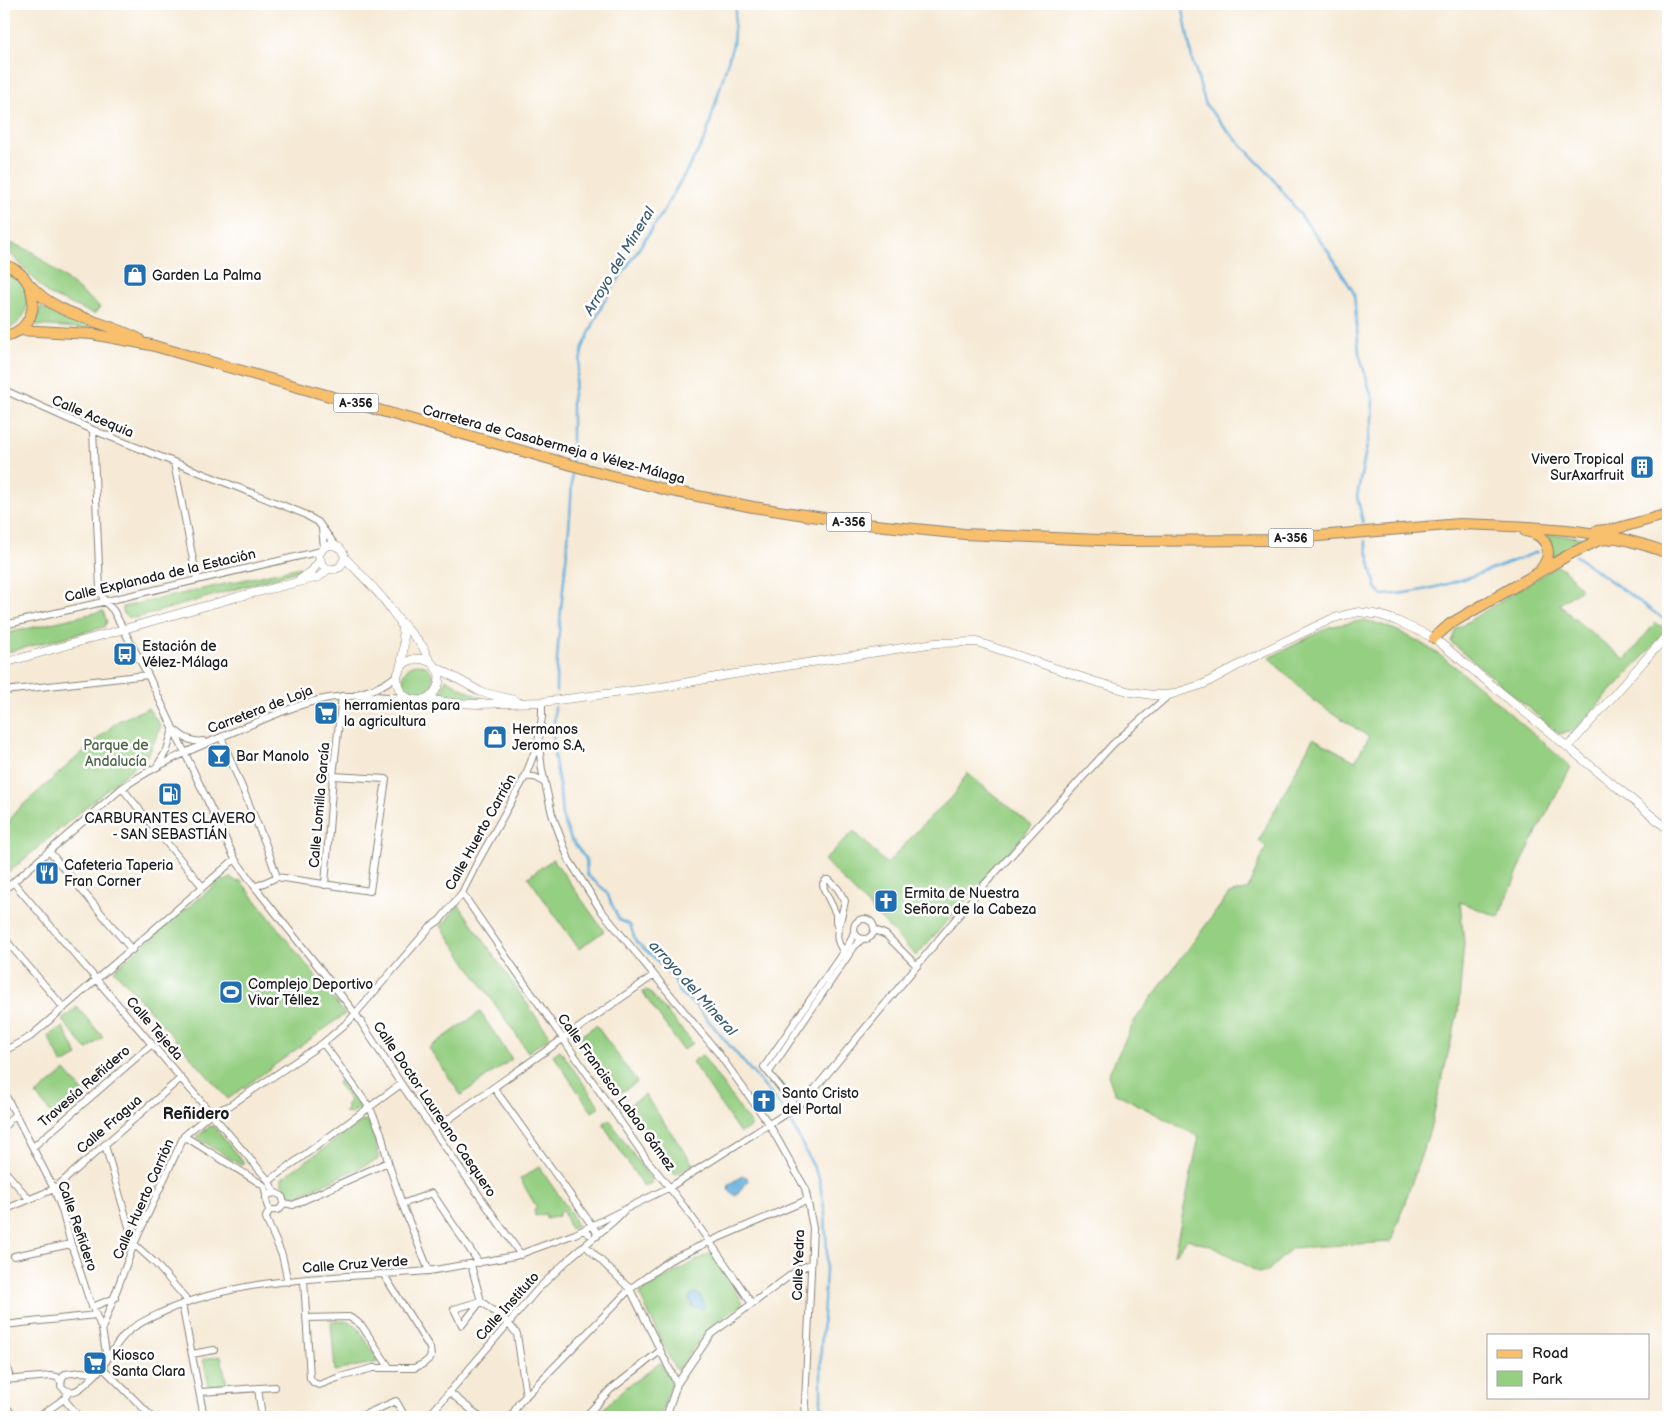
<svg xmlns="http://www.w3.org/2000/svg" width="1672" height="1421" font-family="'Balsamiq Sans',sans-serif">
<rect width="100%" height="100%" fill="#fff"/>
<filter id="ink" filterUnits="userSpaceOnUse"><feTurbulence type="fractalNoise" baseFrequency=".02" numOctaves="2"/><feDisplacementMap in="SourceGraphic" scale="10" xChannelSelector="R" yChannelSelector="G"/><feConvolveMatrix kernelMatrix="1 2 1 2 8 2 1 2 1" color-interpolation-filters="sRGB"/></filter>
<filter id="wash" filterUnits="userSpaceOnUse"><feTurbulence type="fractalNoise" baseFrequency=".0096" numOctaves="4" result="noise"/><feDisplacementMap in="SourceGraphic" scale="20" xChannelSelector="R" yChannelSelector="G"/><feGaussianBlur stdDeviation="1.12" result="paint"/><feColorMatrix in="noise" values="0 0 0 0 0 0 0 0 0 0 0 0 0 0 0 0 0 1.4 0 .05"/><feComposite in="paint" operator="in"/></filter>
<g filter="url(#wash)">
<rect width="100%" height="100%" fill="#f6ead6"/>
<!-- green -->
<path fill="#95cf82" stroke="#58764f" d="M11,243L31,251L100,307L94,314L48,294L10,253Z
M4,271C35,280 35,322 4,330Z
M41,307L55,314L100,330L37,325L35,324Z
M1544,533L1594,539L1552,561C1553,549 1551,542 1544,533Z
M1557,566L1564,569L1581,589L1560,604L1572,617L1625,660L1655,623L1668,630L1574,731L1559,734L1451,642L1456,629Z
M300,567L301,570L136,618L127,617L123,612V607Z
M103,611L107,622L104,627L4,653V634Z
M1364,620C1417,631 1459,669 1499,704C1523,725 1547,746 1571,767L1526,853L1499,917L1460,902L1464,943L1458,1012L1430,1130L1391,1242L1292,1248L1268,1271L1259,1273L1217,1248L1187,1239L1174,1255L1199,1137L1114,1092L1108,1075L1135,1020L1229,894L1248,889L1266,847L1259,840L1313,738L1355,761L1369,737L1313,700L1269,658L1329,627Z
M403 679a15 15 0 1 1 30 0a15 15 0 1 1-30 0Z
M446,679L461,688L482,698V699L442,697L441,696Z
M148,708L161,726L148,755L4,876C4,851 0,833 15,812L118,721Z
M967,773L1032,826L916,956L824,860L854,831L887,864L929,818L954,795Z
M553,859L604,931L579,949L528,877Z
M231,878L238,882L240,880L345,1014L228,1099L114,970L222,879L225,881Z
M459,905L550,1037L528,1052L441,926Z
M648,990L693,1043L683,1050L642,992Z
M77,1007L103,1037L87,1050L62,1020Z
M480,1012L512,1059L461,1095L429,1048Z
M596,1025L637,1082L617,1095L578,1038Z
M63,1027L78,1056L62,1064L48,1036Z
M560,1050L600,1107L592,1112L553,1055Z
M702,1055L752,1126L740,1133L692,1062Z
M65,1071L86,1095L57,1120L36,1095Z
M342,1079L359,1104L360,1108L350,1114L344,1112L348,1108L346,1105L350,1101L337,1083Z
M645,1095L693,1164L677,1174H674L627,1106Z
M609,1119L652,1182L647,1186H643L603,1124Z
M364,1120L369,1122L379,1156L377,1160L297,1196L291,1195L282,1184V1178Z
M211,1126L214,1127L244,1163L242,1166L196,1137Z
M539,1167L571,1213L577,1226L570,1229L563,1211L559,1212V1216L546,1219V1214L535,1216L534,1210L537,1208L520,1179Z
M712,1252L742,1301V1305C712,1322 698,1340 680,1368L677,1370L674,1367L640,1295L642,1290Z
M345,1321L351,1322L357,1326L379,1362L357,1366L335,1371L331,1322Z
M221,1356L227,1385L209,1386L203,1359Z
M660,1363L672,1382L660,1417H595L621,1391Z"/>
<!-- water -->
<path fill="#64aedc" stroke="#40657c" d="M742,1176L747,1177L748,1181L737,1194L734,1195L728,1190L729,1184Z
M694,1293L699,1294L705,1305L702,1309L698,1307L693,1308L692,1306L693,1303L689,1300L690,1296Z"/>
<g fill="none" stroke-linecap="round" stroke-linejoin="round">
<!-- stream -->
<path stroke="#64aedc" stroke-width="2.5" d="M1182,4L1192,59L1206,105L1227,130L1271,176L1328,251L1354,293L1359,353L1373,401L1372,421L1357,496L1363,522
M572,463V399L583,347L603,303L661,215L705,139L733,44L736,4
M1365,541L1376,587L1382,595C1437,593 1487,571 1537,552
M1576,556L1665,620
M556,691C556,617 572,543 572,469
M555,707L553,748L560,791L562,816L571,839L586,859L587,875L606,891L619,920L630,925L636,942L657,960L675,981L679,992L697,1007L780,1105L793,1126L819,1178L825,1213L827,1254L821,1349V1417
M821,1405L831,1417"/>
</g>
</g>
<g filter="url(#ink)">
<g fill="none" stroke-linecap="round" stroke-linejoin="round">
<!-- minor casing -->
<g stroke="#898379" stroke-width="8">
<path id="minor" d="M4,390L93,430L302,513L318,522L335,545
M93,430L100,589L104,601L113,610L148,675L235,859L255,887L355,1013L401,1084L521,1255
M174,463L197,580
M322,529L324,547
M4,625L321,551
M4,691L148,675
M357,694C372,690 385,686 398,674
M176,731C184,738 193,743 203,741
M221,737L266,845L277,877L255,887
M539,746L542,770L552,814L569,860L600,909L719,1054L769,1124L805,1188L813,1228L805,1403L806,1417
M157,766L167,750L173,729
M525,777C534,776 538,777 544,783
M122,788L202,886
M49,851L132,950
M277,877L370,891L386,779L333,776
M13,882L269,1181L274,1192
M325,885L333,776L342,696
M4,890L122,788C160,762 202,745 245,727C270,717 297,704 324,699C351,693 380,697 408,698
M462,893L647,1160C686,1206 719,1254 752,1304
M854 929a10 10 0 1 1 20 0a10 10 0 1 1-20 0Z
M839,926L845,901L838,889L829,880H826L823,884L824,889L836,914V922L839,926C836,935 837,944 844,951
M875,930L886,935L917,966
M4,938L64,1008
M323,1043L370,1108L381,1133L388,1162L402,1204L429,1271
M4,1051L30,1037L235,859
M769,1072L854,947L862,939
M494,1088L596,1231L597,1236
M4,1092L54,1189L62,1210L71,1244L89,1299L102,1329L107,1359
M796,1107L764,1067L850,942L854,932
M4,1127L15,1114
M433,1130L654,975
M184,1136L263,1185C270,1193 260,1216 280,1209L284,1203L282,1196L276,1193L270,1194L266,1198
M105,1145L134,1244L155,1263L188,1301
M33,1147L152,1044
M4,1170L29,1199
M269,1181L401,1084
M284,1203L293,1205L388,1162
M402,1204L432,1193L479,1263
M270,1209L266,1217L267,1221L282,1255L288,1282
M4,1210L54,1189L181,1078
M581,1231H585L589,1234
M585,1245L630,1289L677,1384
M14,1256L71,1244
M471,1265L481,1301L508,1323L517,1334L526,1396
M304,1280L310,1378L314,1383L319,1385L340,1377L373,1368H414L423,1364L431,1357L430,1348L384,1275
M481,1301L462,1325L454,1309Z
M182,1304L204,1417
M92,1307L115,1298
M306,1318L349,1317L356,1321L362,1326L389,1367
M4,1325L96,1315
M102,1329L134,1244L184,1136L211,1113L229,1106L323,1043L349,1021L430,927L440,920L462,893L477,863L525,777L538,743L542,717V702
M192,1354L214,1350
M4,1355L10,1379
M103,1368L152,1417
M81,1372L92,1373L95,1375C85,1384 73,1400 61,1386L62,1378L65,1374Z
M95,1375C109,1362 114,1342 130,1330C140,1322 152,1317 163,1312C244,1275 341,1278 429,1271L515,1256L575,1234L670,1187L796,1107L809,1096L983,886L1113,744L1169,695
M4,1380L51,1376L57,1377L61,1382
M258,1388L262,1417
M200,1392L275,1387
M449,1392L480,1417
M64,1399L79,1417
M4,1404L14,1417
M38,1417L64,1399L69,1392
M359,1417L396,1401L405,1417
M428,1417L537,1290L571,1257L615,1220L623,1212
M511,1417L519,1403L630,1289L670,1260L711,1241L807,1200
M585,1417L610,1390L660,1351
M666,1417L677,1384L711,1334L799,1269L811,1264"/>
</g>
<!-- tertiary casing -->
<g stroke="#898379" stroke-width="9">
<path id="tertiary" d="M345,558L340,567C329,573 321,567 319,555C325,540 342,543 345,558C358,572 372,585 384,600C390,607 394,615 400,621C408,630 416,638 423,647C425,652 427,657 430,661C433,665 437,668 439,673C441,683 436,694 427,698C421,701 414,701 408,698C385,685 401,648 430,662
M299,580L312,571L320,560
M400,621C405,639 405,649 400,668
M4,663L237,597L319,577L328,569
M436,667L481,692L514,700
M424,699L453,703L480,704L542,702L662,687L722,676L935,643L977,642L1093,681L1131,692L1153,695H1169L1204,684L1259,654L1331,619L1345,615L1359,612L1380,615L1397,621L1434,638L1668,829
M1568,747L1668,634"/>
</g>
<!-- primary casing -->
<g stroke="#898379" stroke-width="12">
<path id="primary" d="M4,265C43,275 42,331 4,336
M30,285C57,317 103,320 139,339
M19,330L92,334L151,345L582,468L667,490L753,507L856,523L964,534L1121,541L1271,540L1460,524C1532,527 1600,527 1668,553
M1525,531C1546,534 1555,552 1541,569
M1596,531L1615,529L1668,514
M1434,638L1450,624L1572,553L1599,540L1610,539"/>
</g>
<!-- minor -->
<use href="#minor" stroke="#fff" stroke-width="6"/>
<!-- tertiary -->
<use href="#tertiary" stroke="#fff" stroke-width="8"/>
<!-- primary -->
<use href="#primary" stroke="#f8bf6c" stroke-width="10"/>
</g>
</g>
<!-- icons -->
<defs>
<g id="shop-square" transform="scale(1.25)"><rect x="-9" y="-9" width="18" height="18" rx="4" fill="#1f6fb2" stroke="#fff"/><path d="M-5-2.5h2.3a2.7 3.5 0 0 1 5.4 0H5L5.5 6h-11ZM-1.5-2.5h3a1.5 2.3 0 0 0-3 0Z" fill="#fff"/></g>
<g id="building-square" transform="scale(1.25)"><rect x="-9" y="-9" width="18" height="18" rx="4" fill="#1f6fb2" stroke="#fff"/><path d="M-4-6H4V6H1V3H-1V6H-4ZM-2.5-4.3h1.7v1.8h-1.7ZM.8-4.3h1.7v1.8H.8ZM-2.5-1h1.7V.8h-1.7ZM.8-1h1.7V.8H.8Z" fill="#fff"/></g>
<g id="bus-square" transform="scale(1.25)"><rect x="-9" y="-9" width="18" height="18" rx="4" fill="#1f6fb2" stroke="#fff"/><path d="M-5-6H5V4H4V6H2V4H-2V6H-4V4H-5ZM-3.5-4V0h7V-4ZM-3.5 1.2v1.5H-2V1.2ZM2 1.2v1.5H3.5V1.2Z" fill="#fff"/></g>
<g id="supermarket-square" transform="scale(1.25)"><rect x="-9" y="-9" width="18" height="18" rx="4" fill="#1f6fb2" stroke="#fff"/><path d="M-6-5.5h2.5l.6 2H6L4.5 2H-2.5L-4.4-4H-6ZM-1.5 3.2a1.3 1.3 0 1 0 .1 0ZM3 3.2a1.3 1.3 0 1 0 .1 0Z" fill="#fff"/></g>
<g id="bar-square" transform="scale(1.25)"><rect x="-9" y="-9" width="18" height="18" rx="4" fill="#1f6fb2" stroke="#fff"/><path d="M-6-5H6L.8 .8V4.5H3.5V6h-7V4.5H-.8V.8Z" fill="#fff"/></g>
<g id="fuel-square" transform="scale(1.25)"><rect x="-9" y="-9" width="18" height="18" rx="4" fill="#1f6fb2" stroke="#fff"/><path d="M-5.5-6h7V0h2V4h1.3V-2.5L3-4.5l.8-.8L6-3V5H2.5V1h-1V6h-7ZM-4.2-4.7v3.2H.2V-4.7Z" fill="#fff"/></g>
<g id="restaurant-square" transform="scale(1.25)"><rect x="-9" y="-9" width="18" height="18" rx="4" fill="#1f6fb2" stroke="#fff"/><path d="M-5-6h1v4h1v-4h1v4h1v-4h1v5L-1.5 .5V6h-2V.5L-5-1ZM5-6V6H3V1.5H1.5Q1.5-4 5-6Z" fill="#fff"/></g>
<g id="church-square" transform="scale(1.25)"><rect x="-9" y="-9" width="18" height="18" rx="4" fill="#1f6fb2" stroke="#fff"/><path d="M-1.2-6h2.4v3.5h3.3v2.4h-3.3V6h-2.4V-.1h-3.3v-2.4h3.3Z" fill="#fff"/></g>
<g id="stadium-square" transform="scale(1.25)"><rect x="-9" y="-9" width="18" height="18" rx="4" fill="#1f6fb2" stroke="#fff"/><path d="M0-5a6.5 5 0 1 0 0 10a6.5 5 0 1 0 0-10ZM-3.5-1.8h7v3.6h-7Z" fill="#fff"/></g>
</defs>
<g fill-rule="evenodd">
<use href="#shop-square" x="135" y="275"/>
<use href="#building-square" x="1642" y="467"/>
<use href="#bus-square" x="125" y="654"/>
<use href="#supermarket-square" x="326" y="713"/>
<use href="#shop-square" x="495" y="737"/>
<use href="#bar-square" x="219" y="756"/>
<use href="#fuel-square" x="170" y="794"/>
<use href="#restaurant-square" x="47" y="873"/>
<use href="#church-square" x="886" y="901"/>
<use href="#stadium-square" x="231" y="992"/>
<use href="#church-square" x="764" y="1101"/>
<use href="#supermarket-square" x="95" y="1363"/>
</g>
<g text-anchor="middle" stroke-width="5" stroke-linejoin="round" paint-order="stroke">
<!-- shield labels -->
<g fill="#fff" stroke="#606060" stroke-width="1">
<rect x="333.5" y="393.5" width="45" height="19" rx="4"/>
<rect x="826.5" y="512.5" width="45" height="19" rx="4"/>
<rect x="1268.5" y="528.5" width="45" height="19" rx="4"/>
</g>
<g font-size="12" font-weight="bold" fill="#1c1c1c">
<text x="356" y="407">A-356</text>
<text x="849" y="526">A-356</text>
<text x="1291" y="542">A-356</text>
</g>
<!-- poi labels -->
<g font-size="14" fill="#1c1c1c" stroke="#fff" text-anchor="start">
<text x="152" y="280">Garden La Palma</text>
<text x="1624" y="464" text-anchor="end">Vivero Tropical<tspan x="1624" dy="16">SurAxarfruit</tspan></text>
<text x="142" y="651">Estación de<tspan x="142" dy="16">Vélez-Málaga</tspan></text>
<text x="344" y="710">herramientas para<tspan x="344" dy="16">la agricultura</tspan></text>
<text x="512" y="734">Hermanos<tspan x="512" dy="16">Jeromo S.A,</tspan></text>
<text x="236" y="761">Bar Manolo</text>
<text x="170" y="823" text-anchor="middle">CARBURANTES CLAVERO<tspan x="170" dy="16">- SAN SEBASTIÁN</tspan></text>
<text x="64" y="870">Cafeteria Taperia<tspan x="64" dy="16">Fran Corner</tspan></text>
<text x="904" y="898">Ermita de Nuestra<tspan x="904" dy="16">Señora de la Cabeza</tspan></text>
<text x="248" y="989">Complejo Deportivo<tspan x="248" dy="16">Vivar Téllez</tspan></text>
<text x="782" y="1098">Santo Cristo<tspan x="782" dy="16">del Portal</tspan></text>
<text x="112" y="1360">Kiosco<tspan x="112" dy="16">Santa Clara</tspan></text>
</g>
<!-- street labels -->
<g font-size="14" fill="#1c1c1c" stroke="#fff">
<text transform="translate(93 416) rotate(23)" y="5">Calle Acequia</text>
<text transform="translate(554 444) rotate(15)" y="5">Carretera de Casabermeja a Vélez-Málaga</text>
<text transform="translate(160 575) rotate(-13)" y="5">Calle Explanada de la Estación</text>
<text transform="translate(260 709) rotate(-21)" y="5">Carretera de Loja</text>
<text transform="translate(319 805) rotate(-85)" y="5">Calle Lomilla García</text>
<text transform="translate(480 832) rotate(-61)" y="5">Calle Huerto Carrión</text>
<text transform="translate(155 1028) rotate(49)" y="5">Calle Tejeda</text>
<text transform="translate(84 1086) rotate(-41)" y="5">Travesía Reñidero</text>
<text transform="translate(617 1092) rotate(54)" y="5">Calle Francisco Labao Gámez</text>
<text transform="translate(435 1109) rotate(56)" y="5">Calle Doctor Laureano Casquero</text>
<text transform="translate(109 1124) rotate(-41)" y="5">Calle Fragua</text>
<text transform="translate(143 1199) rotate(-66)" y="5">Calle Huerto Carrión</text>
<text transform="translate(78 1226) rotate(71)" y="5">Calle Reñidero</text>
<text transform="translate(355 1264) rotate(-4)" y="5">Calle Cruz Verde</text>
<text transform="translate(798 1265) rotate(-88)" y="5">Calle Yedra</text>
<text transform="translate(507 1306) rotate(-48)" y="5">Calle Instituto</text>
</g>
<!-- park labels -->
<g font-size="14" fill="#4c6445" stroke="#fff">
<text x="116" y="750">Parque de<tspan x="116" dy="16">Andalucía</tspan></text>
</g>
<!-- water labels -->
<g font-size="15" font-style="italic" fill="#3c5e72" stroke="#fff">
<text transform="translate(619 261) rotate(-59)" y="5">Arroyo del Mineral</text>
<text transform="translate(693 988) rotate(48)" y="5">arroyo del Mineral</text>
</g>
<!-- quarter labels -->
<g font-size="16" font-weight="bold" fill="#1c1c1c" stroke="#fff">
<text x="196" y="1119">Reñidero</text>
</g>
</g>
<!-- margin -->
<rect width="1672" height="1421" fill="none" stroke="#fff" stroke-width="20"/>
<!-- legend -->
<rect x="1487" y="1334" width="162" height="65" fill="#ffffff" stroke="#a4a4a4"/>
<rect x="1497" y="1350" width="25" height="8" fill="#f8bf6c" stroke="#a4a4a4"/>
<text x="1532" y="1358" font-size="15" fill="#1c1c1c">Road</text>
<rect x="1497" y="1371" width="25" height="15" fill="#95cf82" stroke="#a4a4a4"/>
<text x="1532" y="1384" font-size="15" fill="#1c1c1c">Park</text>
</svg>
